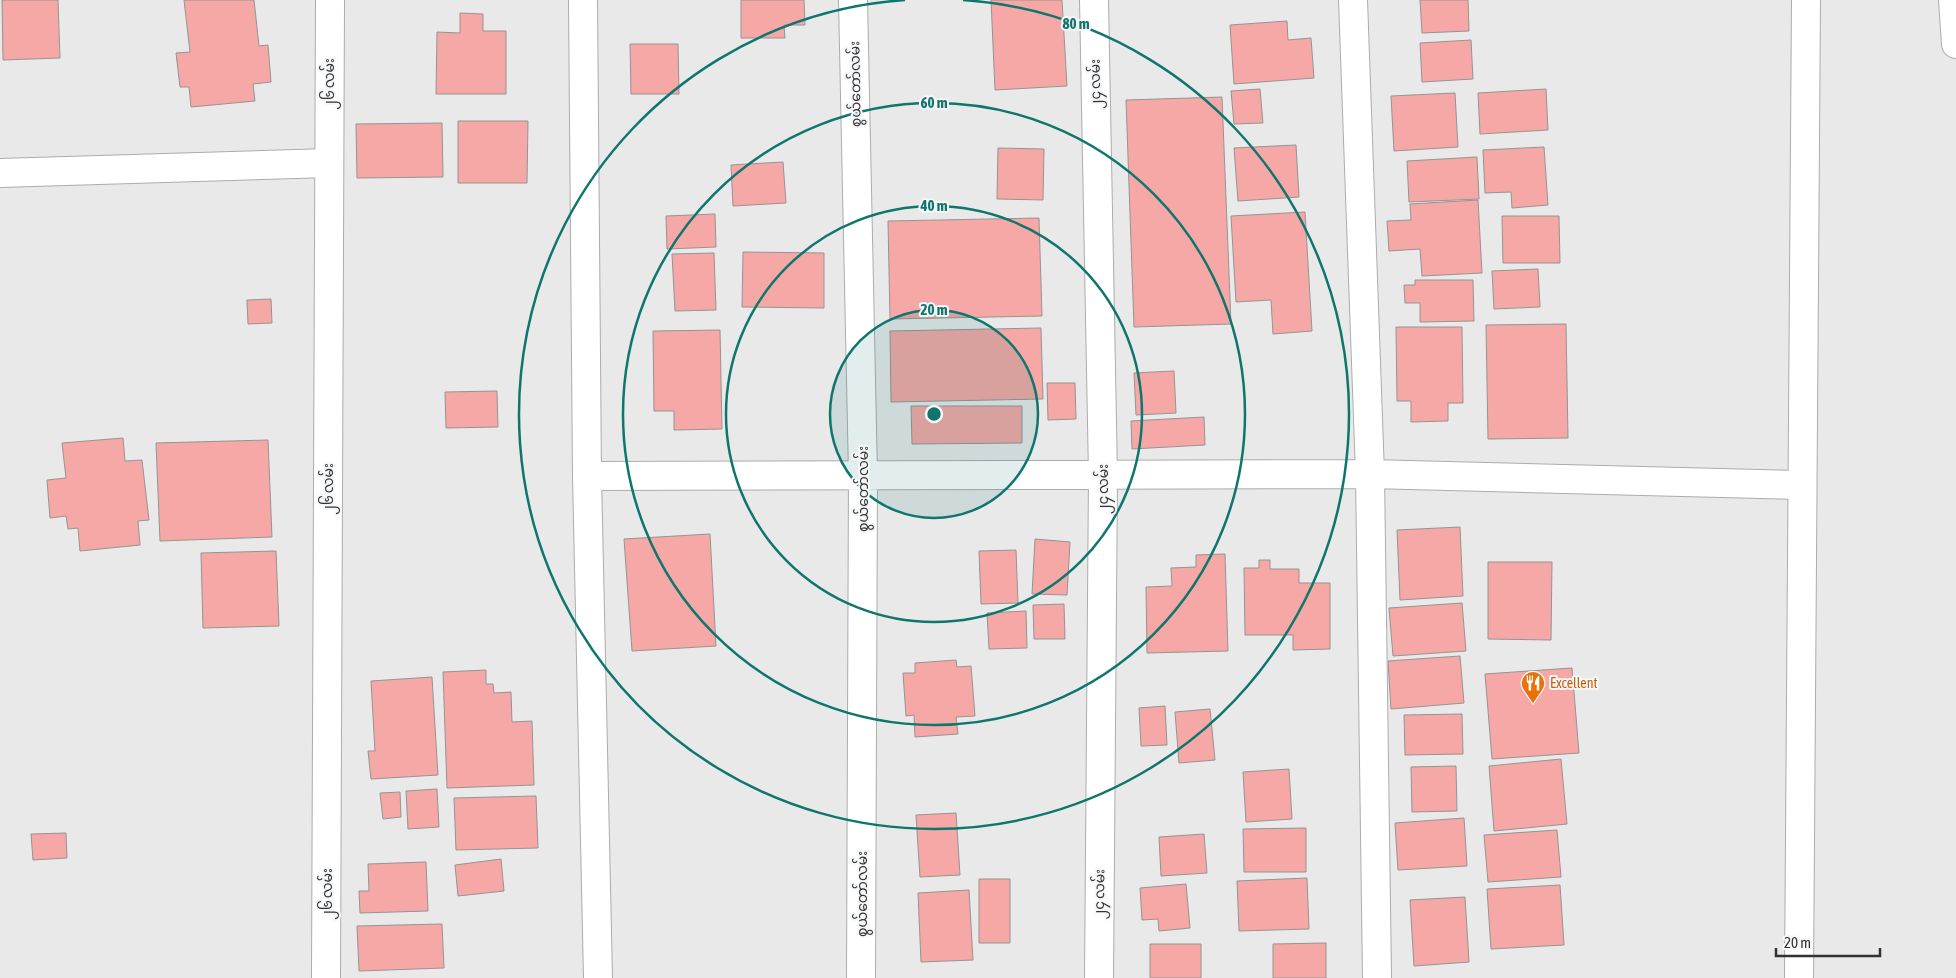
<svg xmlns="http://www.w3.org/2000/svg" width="1956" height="978" font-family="'Asap Condensed','Noto Sans Myanmar',sans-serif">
<rect width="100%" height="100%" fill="#e9e9ea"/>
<!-- building -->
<path fill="#f5a8a5" stroke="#959494" d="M2,0H58L60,58L3,60Z
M184,0H254L259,46L268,45L271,82L253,84L255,101L191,107L189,87H180L176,53L190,52Z
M741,0H804L805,25H784L785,38H741Z
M991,0H1062L1067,86L995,90Z
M1420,0H1468L1469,31L1422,33Z
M460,13L483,14V31H506V94H436L437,32L460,33Z
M1287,21L1288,40L1311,38L1314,78L1234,84L1230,25Z
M1471,40L1473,79L1422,82L1420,43Z
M630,44H678L679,94H631Z
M1260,89L1263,123L1234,124L1231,91Z
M1546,89L1548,130L1480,134L1478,93Z
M1455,93L1458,147L1394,151L1391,96Z
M1222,97L1231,324L1134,327L1126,100Z
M458,121H528L527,183H458Z
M442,123L443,177L357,178L356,124Z
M1296,145L1299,197L1238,201L1234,148Z
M1544,147L1548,205L1512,208L1511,192L1485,193L1483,150Z
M998,148L1044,149L1043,200L997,199Z
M1477,157L1479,199L1409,202L1407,161Z
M783,162L786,203L733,206L731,165Z
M1478,200L1482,273L1422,276L1420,249L1389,251L1387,221L1411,220L1410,204Z
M1305,212L1312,331L1273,334L1271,300L1236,302L1231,216Z
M715,214L716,247L667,249L666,216Z
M1502,216H1559L1560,263H1503Z
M1039,218L1042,316L890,319L888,221Z
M743,252L824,253V308L742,307Z
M714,253L716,310L675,311L672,254Z
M1538,269L1540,307L1494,309L1492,271Z
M1415,280H1473L1474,321L1420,322V303H1405L1404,285H1415Z
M271,299L272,323L248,324L247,300Z
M1566,324L1568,438L1488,439L1486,325Z
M1396,327H1462L1463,403H1448V421L1411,422V401H1397Z
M1041,328L1043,399L891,402L890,331Z
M720,330L722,429L674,430V411H654L653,331Z
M1174,371L1176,413L1136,415L1134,373Z
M1047,383H1075L1076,419L1048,420Z
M497,391L498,427L446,428L445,392Z
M911,406H1022V443L912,444Z
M1204,417L1205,445L1132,449L1131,421Z
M123,438L125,461L142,460L149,520L138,521L140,545L80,551L78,528L68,529L66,516L50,518L47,480L66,478L62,443Z
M268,440L272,537L160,541L156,443Z
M1460,527L1463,596L1400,600L1397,530Z
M710,534L716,646L632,651L624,539Z
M1035,539L1070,542L1067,595L1032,594Z
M1016,550L1018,603L981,604L979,551Z
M276,551L279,626L203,628L201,553Z
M1225,554L1228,651L1147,653L1146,587L1172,586L1171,568L1196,567V555Z
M1259,560H1270V569H1299V583H1330V649L1293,650V635H1245L1244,568H1259Z
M1488,562H1552L1551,640L1488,639Z
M1462,603L1466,651L1393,656L1389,608Z
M1064,604L1065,639H1034L1033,605Z
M1026,611L1027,648L989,649L987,613Z
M1460,656L1464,703L1391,709L1388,661Z
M956,660L957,667L971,666L975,716L956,717L958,734L915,737L914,715L906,716L903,673H915V663Z
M1572,668L1579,753L1492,759L1485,674Z
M486,670V684H493L494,693L511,692L512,722L532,721L534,785L447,788L443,672Z
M432,677L438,775L371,779L368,751H375L371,681Z
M1165,706L1167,745L1141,746L1139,708Z
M1210,709L1215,760L1179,763L1175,712Z
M1462,714L1463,754L1405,755L1404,715Z
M1561,759L1567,824L1494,831L1489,766Z
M1456,766L1457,811L1412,812L1411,767Z
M1289,769L1292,819L1246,822L1243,772Z
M437,789L439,827L408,829L406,791Z
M400,792L401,817L383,819L380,793Z
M536,796L538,848L456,850L454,798Z
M956,813L960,875L920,877L916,815Z
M1464,818L1467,866L1398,870L1395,823Z
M1306,828V872H1244L1243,829Z
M1557,830L1561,877L1488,882L1484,835Z
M66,833L67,858L33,860L31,834Z
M1204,834L1207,873L1161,876L1159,837Z
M501,859L504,891L458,896L455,865Z
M426,862L428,911L360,913L359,891H369L368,864Z
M1307,878L1309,929L1239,931L1237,881Z
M979,879H1010V943H979Z
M1186,884L1190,928L1159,931L1158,919L1142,920L1140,888Z
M1560,885L1564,945L1491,949L1487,889Z
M969,890L973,960L921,962L918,893Z
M1465,897L1469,962L1414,966L1410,900Z
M442,924L444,968L359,971L357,926Z
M1326,943V978H1273V944Z
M1150,944H1201V978H1150Z"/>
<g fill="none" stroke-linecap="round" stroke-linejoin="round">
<!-- minor casing -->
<g stroke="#abacad" stroke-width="30">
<path id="minor" d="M583,0L587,476L598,978
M853,0L863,475L861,978
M1094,0L1103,475L1099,978
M1353,0L1370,474L1377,978
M0,173L329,163
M587,476L1370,474L1802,485
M326,978L330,0"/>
</g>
<!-- major casing -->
<g stroke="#abacad" stroke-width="30">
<path id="major" d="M1953,0L1956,44
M1799,978L1806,0"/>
</g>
<!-- minor -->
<use href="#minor" stroke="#fff" stroke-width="28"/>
<!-- major -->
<use href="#major" stroke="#fff" stroke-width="28"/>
</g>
<!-- distance rings -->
<circle cx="934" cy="414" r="104" fill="#0f766e" fill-opacity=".12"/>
<g fill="none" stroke="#0f766e" stroke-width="2.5">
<circle cx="934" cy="414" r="104"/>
<circle cx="934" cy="414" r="208"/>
<circle cx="934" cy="414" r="311"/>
<path d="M963 0A415 415 0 1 1 905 0"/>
</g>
<!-- icons -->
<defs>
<g id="restaurant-pin" transform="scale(1.25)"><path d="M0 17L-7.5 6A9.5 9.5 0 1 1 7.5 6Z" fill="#e8710a" stroke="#f6f7f8"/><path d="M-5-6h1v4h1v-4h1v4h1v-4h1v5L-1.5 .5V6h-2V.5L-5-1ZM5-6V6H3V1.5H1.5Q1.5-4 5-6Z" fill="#fff"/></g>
</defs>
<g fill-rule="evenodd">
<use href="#restaurant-pin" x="1533" y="683"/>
</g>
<g text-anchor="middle" stroke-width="4" stroke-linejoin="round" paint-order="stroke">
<!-- street labels -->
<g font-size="14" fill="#323233" stroke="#f6f7f8">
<text transform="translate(329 84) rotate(-90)" y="5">၂၆ လမ်း</text>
<text transform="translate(855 84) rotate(-91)" y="5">စွယ်တော်လမ်း</text>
<text transform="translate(1095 84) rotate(-91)" y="5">၂၄ လမ်း</text>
<text transform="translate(328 489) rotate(-90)" y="5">၂၆ လမ်း</text>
<text transform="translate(863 489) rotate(-90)" y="5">စွယ်တော်လမ်း</text>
<text transform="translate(1103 489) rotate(-90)" y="5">၂၄ လမ်း</text>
<text transform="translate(327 894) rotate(-90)" y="5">၂၆ လမ်း</text>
<text transform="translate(862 894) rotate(-90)" y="5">စွယ်တော်လမ်း</text>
<text transform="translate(1099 894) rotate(-89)" y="5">၂၄ လမ်း</text>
</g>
<!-- food labels -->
<g font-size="14" fill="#c56008" stroke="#f6f7f8" text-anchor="start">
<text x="1550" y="688">Excellent</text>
</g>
</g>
<circle cx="934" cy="414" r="8" fill="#0f766e" stroke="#f6f7f8" stroke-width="2.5"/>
<g font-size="15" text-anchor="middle" font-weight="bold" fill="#0f766e" stroke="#f6f7f8" stroke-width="4" stroke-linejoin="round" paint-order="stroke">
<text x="1076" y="29">80 m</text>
<text x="934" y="108">60 m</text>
<text x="934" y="211">40 m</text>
<text x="934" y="315">20 m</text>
</g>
<!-- scale -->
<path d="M1776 948v8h104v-8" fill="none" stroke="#323233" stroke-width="2.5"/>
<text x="1784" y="948" font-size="15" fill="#323233" stroke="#f6f7f8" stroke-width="4" paint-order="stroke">20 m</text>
</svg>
